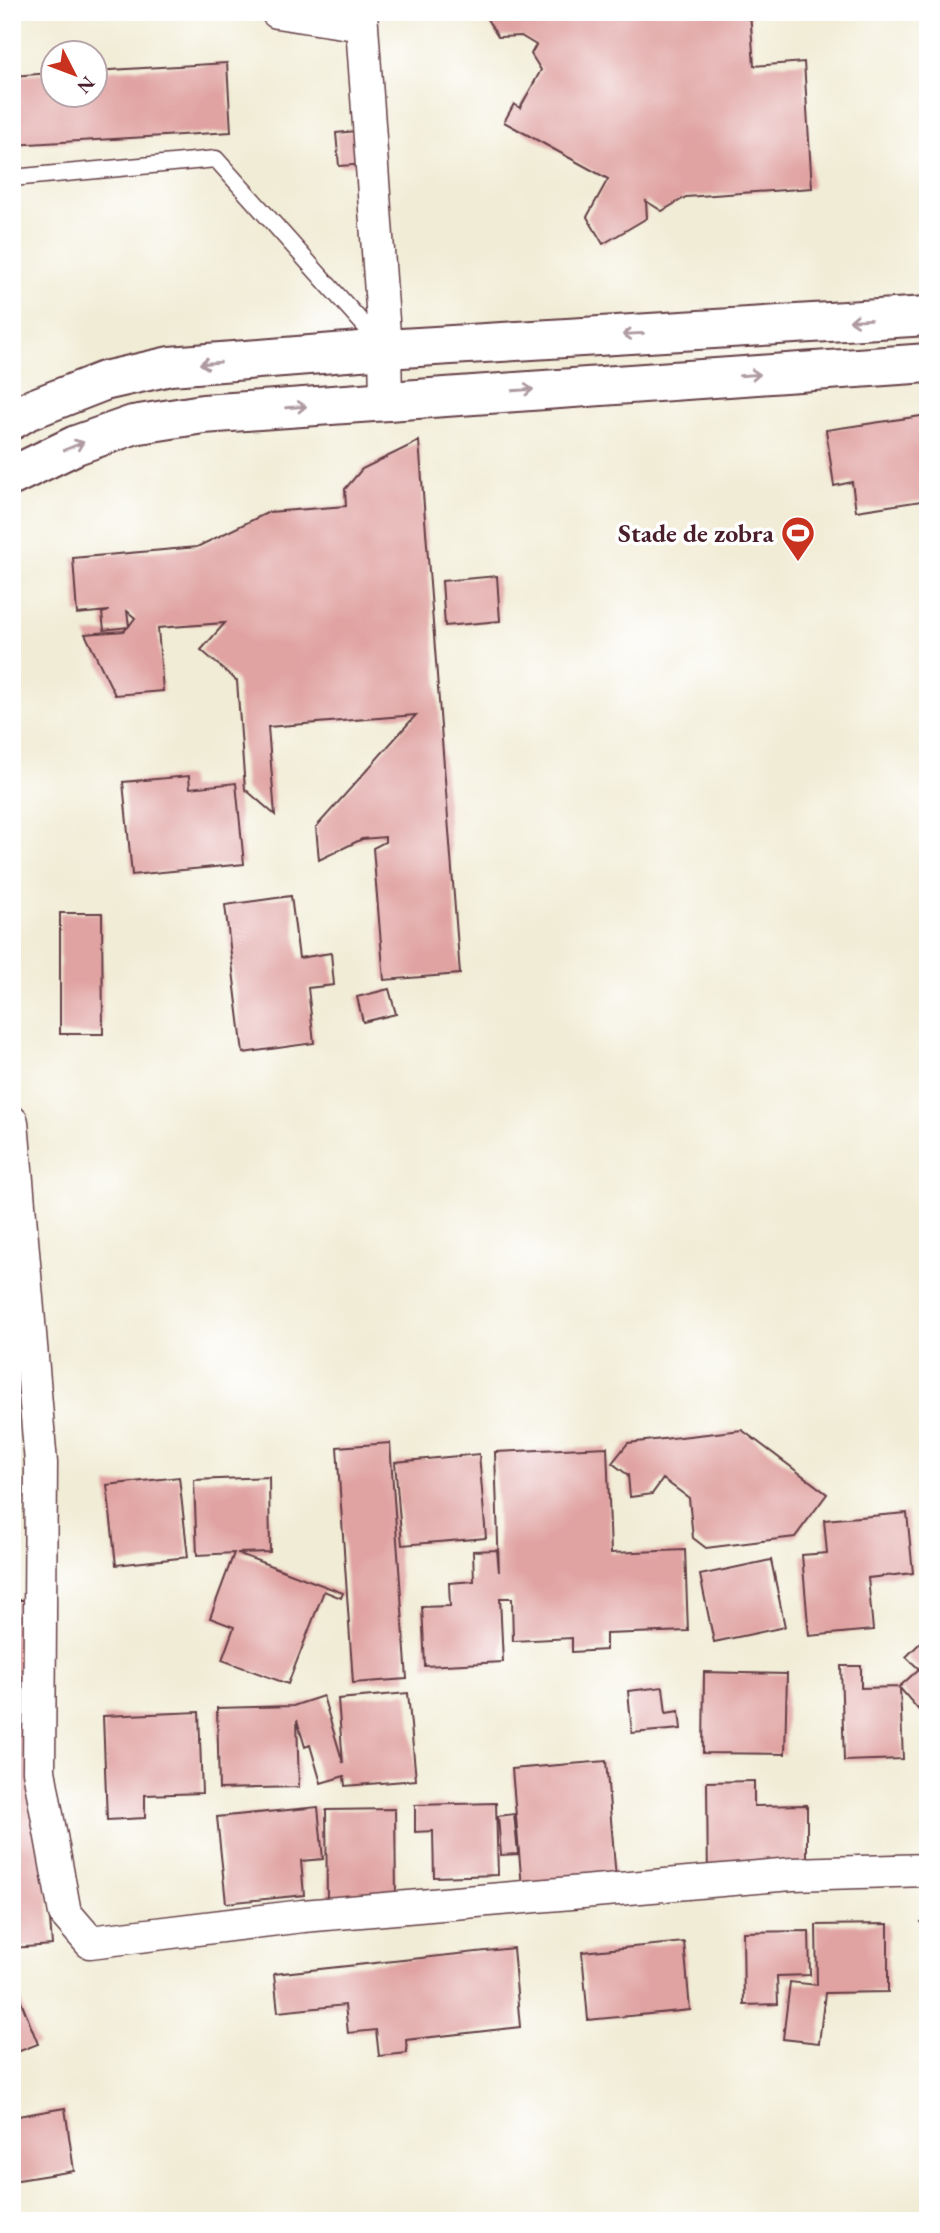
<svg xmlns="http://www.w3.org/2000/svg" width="940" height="2233" font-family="'EB Garamond',serif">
<rect width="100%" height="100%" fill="#fff"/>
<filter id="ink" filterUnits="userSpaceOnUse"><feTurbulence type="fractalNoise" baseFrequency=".0143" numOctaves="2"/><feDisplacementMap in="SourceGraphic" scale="14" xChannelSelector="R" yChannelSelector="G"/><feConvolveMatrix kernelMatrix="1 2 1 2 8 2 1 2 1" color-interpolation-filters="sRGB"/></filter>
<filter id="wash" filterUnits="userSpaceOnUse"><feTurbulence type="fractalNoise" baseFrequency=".00686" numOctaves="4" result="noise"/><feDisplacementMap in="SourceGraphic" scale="28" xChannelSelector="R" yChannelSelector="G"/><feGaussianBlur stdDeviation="1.57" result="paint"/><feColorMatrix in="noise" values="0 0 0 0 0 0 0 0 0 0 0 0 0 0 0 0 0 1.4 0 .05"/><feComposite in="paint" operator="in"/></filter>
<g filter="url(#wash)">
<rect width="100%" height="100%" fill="#f1ecd5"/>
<g id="blocks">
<!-- building -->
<path fill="#e0a3a2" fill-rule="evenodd" d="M491,12H750L754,66L804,62L812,188L686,197L662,211L646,201L647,218L603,244L587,217L608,179L504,122L514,104L520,108L541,70L531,54L536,45L521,36L498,37L487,19Z
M227,63L231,132L12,145V76L52,73V94H94V71Z
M367,130L369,164L339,166L336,133Z
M928,415V500L856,511L852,482L834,486L826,430Z
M419,441L460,974L384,980L373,848L385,842V837L362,839L319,860L316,827L416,715L268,727L275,815L245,789L237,681L201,650L225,623L158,628L163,691L115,695L85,634L124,631L128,627L104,630L102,613L109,611L77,614L73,558L197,547L269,512L346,506L345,489L362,469ZM127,611L135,618L129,626Z
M497,576L500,621L445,626L442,581Z
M189,776L190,788L236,783L244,864L132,875L123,782Z
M291,896L299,958L331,953L334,985L308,988L314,1043L243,1053L225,905Z
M60,913H102L103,1034H60Z
M389,989L396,1014L363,1022L357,997Z
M12,1076L21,1140L12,1147Z
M742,1430L827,1494L795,1537L706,1548L693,1538L689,1498L663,1479L652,1494L630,1497L628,1475L612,1463L628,1443Z
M390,1443L407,1679L353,1683L337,1447Z
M607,1447L611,1553L685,1550L688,1631L606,1634V1650L572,1652V1638L513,1641L512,1598H500L503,1662L425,1666L422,1607L450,1606L449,1583L474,1581L473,1551L497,1550L499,1572L495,1452Z
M479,1454L486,1538L402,1545L395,1462Z
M179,1477L188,1557L116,1565L107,1485Z
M269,1477L270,1552L237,1553L343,1593L341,1598L324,1591L288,1684L222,1660L234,1627L210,1618L234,1553L197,1555L194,1480Z
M907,1513L913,1573L868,1578L873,1630L809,1636L802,1555L827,1553L824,1520Z
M771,1560L785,1627L714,1642L700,1575Z
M12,1600H39L41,1693H12Z
M928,1635V1678L923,1673L928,1679V1721L900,1688L903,1759L844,1761L841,1666H861V1688L899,1687L919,1669L906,1657Z
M704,1672L787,1674L785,1754L703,1753Z
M663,1687L666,1713L679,1711L681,1729L632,1733L628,1691Z
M408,1693L416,1780L345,1786L344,1776L321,1783L310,1745L305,1747L297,1720L299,1787L219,1789L217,1708L293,1706L323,1696L343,1763L338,1699Z
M199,1712L202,1793L145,1795V1818L107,1820L103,1716Z
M34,1719L52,1945L12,1948V1721Z
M606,1761L617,1890L523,1899L512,1769Z
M754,1781V1806L807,1805V1885L708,1886L707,1782Z
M496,1803L498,1875L434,1877L433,1831L415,1832V1805Z
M318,1807L323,1859L301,1861L304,1895L226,1903L217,1817Z
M395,1809L396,1897L327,1898L326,1810Z
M514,1814L518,1854L501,1855L498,1816Z
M928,1919V1937L921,1922Z
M888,1924V1992L825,1993L819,2043L783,2039L790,1982L817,1985L816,1925Z
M809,1931L810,1975L777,1976L778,2004L744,2005L743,1932Z
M684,1942L690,2010L588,2020L582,1952Z
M513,1948L520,2027L406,2040L407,2053L379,2056L376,2030L348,2033L345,2005L278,2012L274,1974Z
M12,1979L38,2044L12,2054Z
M65,2108L74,2171L12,2181V2117Z"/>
</g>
</g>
<g filter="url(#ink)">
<use href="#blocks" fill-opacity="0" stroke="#633e44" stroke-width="2"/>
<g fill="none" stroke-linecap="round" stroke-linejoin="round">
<!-- service casing -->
<g stroke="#633e44" stroke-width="19">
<path id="service" d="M12,178L216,159L381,344"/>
</g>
<!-- minor casing -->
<g stroke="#633e44" stroke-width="35">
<path id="minor" d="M277,12L362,25
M361,12L385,349L386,400
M12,1122L41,1463L39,1771L65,1913L90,1942L303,1916L792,1874L928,1870"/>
</g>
<!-- tertiary casing -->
<g stroke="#633e44" stroke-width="42">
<path id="tertiary" d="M12,420L27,411L104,381L170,366L385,349L928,316
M12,476L76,445L133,425L203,414L928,363"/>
</g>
<!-- service -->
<use href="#service" stroke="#fff" stroke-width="16"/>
<!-- minor -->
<use href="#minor" stroke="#fff" stroke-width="32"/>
<!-- tertiary -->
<use href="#tertiary" stroke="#fff" stroke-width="38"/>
</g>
<!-- one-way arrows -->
<defs><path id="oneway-shaft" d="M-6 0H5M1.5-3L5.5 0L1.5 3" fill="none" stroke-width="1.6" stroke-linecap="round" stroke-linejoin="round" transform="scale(1.75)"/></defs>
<g stroke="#ae9aa0">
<use href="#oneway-shaft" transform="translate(860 320) rotate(177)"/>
<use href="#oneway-shaft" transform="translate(633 334) rotate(177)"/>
<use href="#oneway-shaft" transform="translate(210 363) rotate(175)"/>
<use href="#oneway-shaft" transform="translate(750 375) rotate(-4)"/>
<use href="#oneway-shaft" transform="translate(523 390) rotate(-4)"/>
<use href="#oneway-shaft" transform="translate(296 407) rotate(-4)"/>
<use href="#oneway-shaft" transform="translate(74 446) rotate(-22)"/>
</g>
</g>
<!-- icons -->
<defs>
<g id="stadium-pin" transform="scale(1.75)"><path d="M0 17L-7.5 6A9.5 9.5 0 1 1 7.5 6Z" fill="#c8321e" stroke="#fff"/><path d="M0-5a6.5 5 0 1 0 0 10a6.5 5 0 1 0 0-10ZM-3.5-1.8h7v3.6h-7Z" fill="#fff"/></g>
</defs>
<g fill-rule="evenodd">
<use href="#stadium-pin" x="798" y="533"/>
</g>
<g text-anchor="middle" stroke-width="7" stroke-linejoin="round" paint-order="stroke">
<!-- poi labels -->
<g font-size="26" font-weight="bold" fill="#4a1f2b" stroke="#fff" text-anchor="end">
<text x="774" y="542">Stade de zobra</text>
</g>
</g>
<!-- margin -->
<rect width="940" height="2233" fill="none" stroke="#fff" stroke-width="42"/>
<!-- north arrow -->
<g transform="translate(74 74) rotate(132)"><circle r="33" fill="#ffffff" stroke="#b7a5aa" stroke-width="2"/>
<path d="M0-5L12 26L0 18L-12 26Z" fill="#c8321e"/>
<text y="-10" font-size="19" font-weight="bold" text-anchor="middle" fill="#4a1f2b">N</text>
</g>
</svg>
